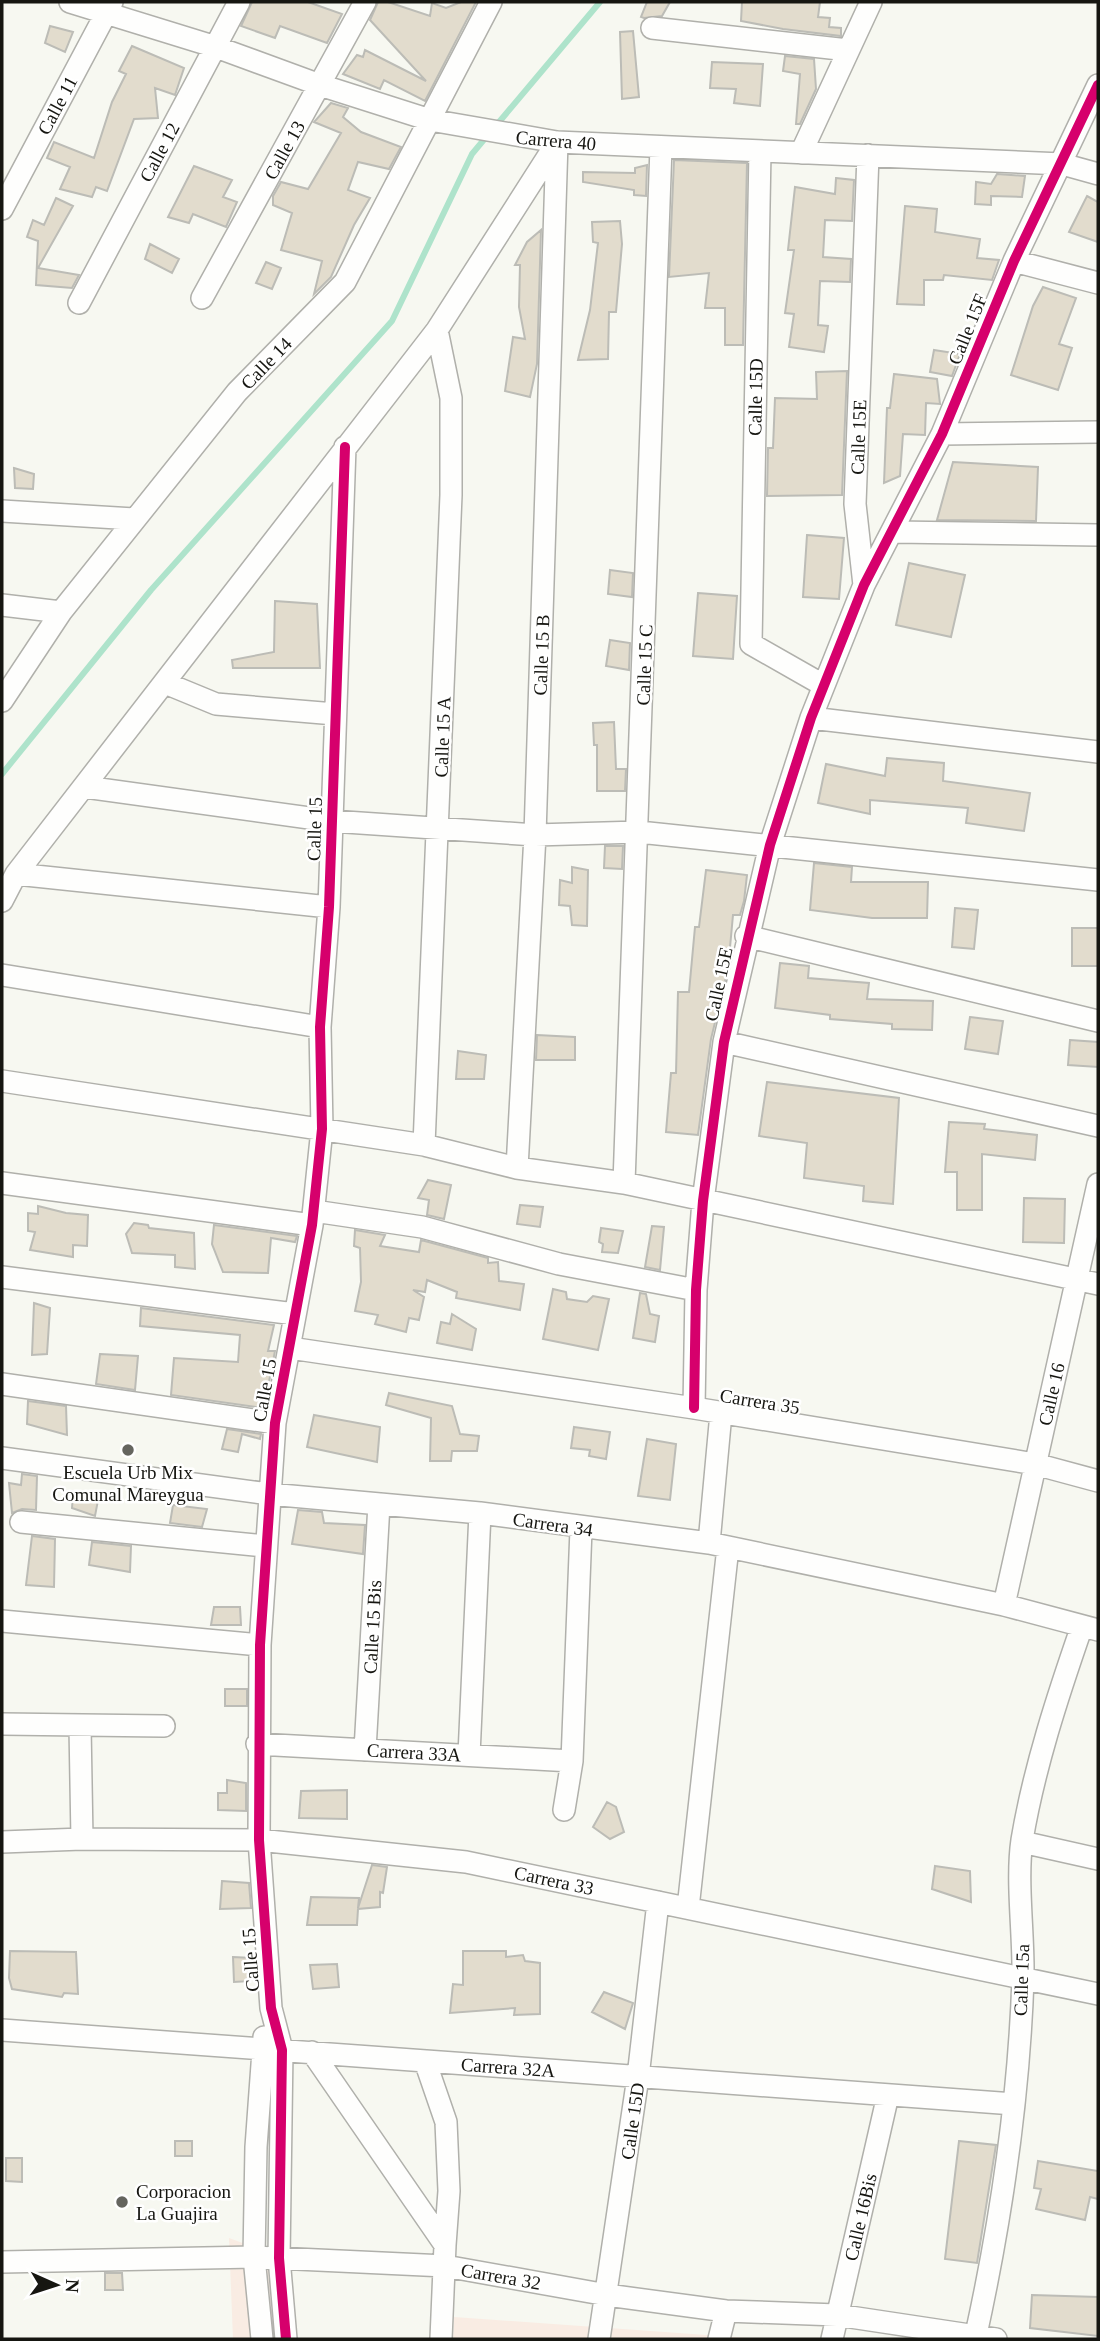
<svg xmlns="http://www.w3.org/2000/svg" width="1100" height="2341" font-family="Georgia,serif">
<rect width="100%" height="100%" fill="#f7f8f1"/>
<!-- green -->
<path fill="#f9ece3" d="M229,2238L267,2252L278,2339H233Z
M454,2317L762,2339H453Z"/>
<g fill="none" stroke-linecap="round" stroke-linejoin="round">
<!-- stream -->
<path stroke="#aee3cb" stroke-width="6" d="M494,128L600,2
M2,774L151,590L392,321L472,154L487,136"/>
</g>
<!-- building -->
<path fill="#e2dccd" stroke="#bcbcb6" stroke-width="2" d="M252,2H308L342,14L327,43L280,26L275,38L241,26Z
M378,2H388L430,16L432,3L446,8L461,2H476L425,101L384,80L380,89L343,74L357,55L363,57L365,50L426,81L370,20Z
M647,2H670L662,16L644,18L641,17Z
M742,2H820L818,17L830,18L829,27L841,28V36L783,29L741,21Z
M50,26L73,32L65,52L45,43Z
M633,31L639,97L622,99L620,32Z
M132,46L184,68L175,95L155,88L158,118L134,119L107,191L96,187L92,197L60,189L70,167L47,158L54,142L94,158L112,102L126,74L119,71Z
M785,56L814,59L816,89L800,124H796L800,74L783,71Z
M712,62L763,64L760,106L734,103L736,89L710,88Z
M331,103L348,108L343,117L361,132L401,147L389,169L358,162L348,190L370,198L354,225L331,277L314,294L322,261L281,250L292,213L273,205V196L281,182L308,189L341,133L314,122Z
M674,160L747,163L743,345H725V308H705L709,273L669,277Z
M647,165L646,196L634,195V190L583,182V172L635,173V168Z
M194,166L232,180L223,197L237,202L226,227L193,214L189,223L168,217Z
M997,174L1025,176L1022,197L991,196V205L975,204L976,182L991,184Z
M836,178L854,180L852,221L825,220L823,257L851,259L850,282L820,281L818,325L828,326L824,352L789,347L794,314L785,313L794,250H788L795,187L835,194Z
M1087,196L1098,202V242L1069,232Z
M56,198L73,206L38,268L79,275L72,288L36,285L38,241L27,237L33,220L44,225Z
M905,206L937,209L935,232L980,239L977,258L999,260L992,280L944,275L943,280H924V305L897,304Z
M620,221L622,244L616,312H609L608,359L578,360L590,310L598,243L593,242L592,222Z
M541,230L537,364L530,397L505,391L513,337L525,339L519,307L520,265H515L527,242Z
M150,244L179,259L172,273L145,259Z
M266,262L281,268L272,289L256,283Z
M1043,287L1076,298L1059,344L1072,348L1058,390L1011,375L1033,306Z
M934,350L960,354L952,376L930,372Z
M847,371L842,495L767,496L768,448H773L775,398L817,399L816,372Z
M894,374L937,379L940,404L926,403L925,435L903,434L900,476L884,483L887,408H890Z
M953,462L1038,467L1036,521L937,520Z
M14,468L34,474L33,489L15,488Z
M807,535L844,538L839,599L803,597Z
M909,563L965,575L951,637L896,625Z
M610,570L633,573L632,597L608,594Z
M698,593L737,596L733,659L693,656Z
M275,601L317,604L320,668H233L232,660L274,652Z
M610,640L630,643L629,670L606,666Z
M614,722L616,769H626L625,791H597V745H594L593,723Z
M887,758L944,763L943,781L1030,793L1024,831L966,823L968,808L870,800V814L818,803L826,764L885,776Z
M605,846H623L622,869L604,868Z
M814,863L852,867L851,882H928L927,918H872L810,910Z
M572,867L588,870L587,926L572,925L570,906L559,905L560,880L572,883Z
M706,870L747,875L744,901L740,915H733L728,969L711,1039L698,1135L666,1132L671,1073H676L678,992H689L695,927H699Z
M955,908L978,910L974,949L952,947Z
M1072,928H1098V966H1072Z
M780,963L809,966L808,978L869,983L867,999L933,1001L932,1030L892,1029V1024L830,1019V1015L775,1008Z
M970,1017L1003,1021L998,1054L965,1049Z
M537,1035L575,1037V1060H536Z
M1070,1040L1098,1042V1067L1068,1065Z
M458,1051L486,1055L484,1079H456Z
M767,1082L899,1098L893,1204L863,1201L864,1186L804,1178L807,1143L759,1136Z
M949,1122L985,1124L984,1129L1037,1135L1035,1160L982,1154V1210H957V1172H945Z
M428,1180L451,1185L444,1219L427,1215L429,1200L418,1198Z
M1024,1198L1065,1199L1064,1243L1023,1242Z
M520,1205L543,1207L540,1227L517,1224Z
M38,1206L66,1213L88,1215L87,1246L73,1245V1257L30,1250L35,1232L28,1231V1213L38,1214Z
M134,1223L148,1225L149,1228L194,1233L195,1269L175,1267V1255L132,1253L126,1234Z
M214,1225L297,1236L295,1242L271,1238L268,1273L223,1272L212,1244Z
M652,1226L664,1227L660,1270L645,1267Z
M601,1228L623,1231L618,1253L602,1252L603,1244L599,1242Z
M355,1230L385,1235L380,1246L419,1252L421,1240L488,1258V1263L498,1262L499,1281L524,1284L520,1310L456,1298L457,1292L427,1280L425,1292L413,1290L424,1297L419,1320L409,1318L406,1332L375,1324L378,1315L355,1311L361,1282L360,1248L354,1246Z
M553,1289L566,1292L567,1299L587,1302L593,1296L609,1299L598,1350L543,1339Z
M640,1293L646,1294L650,1314L659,1316L655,1342L633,1338Z
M34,1303L50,1308L47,1354L32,1355Z
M141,1308L274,1325L268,1351H275L268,1387H265L263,1408L171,1395L174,1358L238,1362L240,1335L140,1326Z
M452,1314L476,1329L472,1350L437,1343L441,1322L450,1324Z
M100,1354L138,1356L135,1390L96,1384Z
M389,1393L452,1406L460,1434L479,1436L477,1451H452L451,1461H430L431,1418L386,1405Z
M28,1401L66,1406L67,1435L27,1424Z
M314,1415L380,1427L377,1462L307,1447Z
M574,1427L610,1432L606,1459L589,1456L590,1450L571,1448Z
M227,1429L261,1434L260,1439L242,1434L238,1452L222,1449Z
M647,1439L676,1444L670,1500L638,1496Z
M22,1474L37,1476L36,1510L22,1509L12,1513L9,1483L21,1485Z
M73,1494L99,1495L95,1516L72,1508Z
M173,1505L207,1509L202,1527L170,1523Z
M298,1510L322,1512L324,1523L365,1525L363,1554L292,1544Z
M32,1536L55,1539L54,1587L26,1585Z
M92,1542L131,1546L130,1572L89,1565Z
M214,1607H240L241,1625H211Z
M225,1689H247V1706H225Z
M227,1780L246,1783V1811L218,1810V1793H227Z
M347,1790V1819L299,1818L301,1791Z
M607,1802L616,1807L624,1832L610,1839L593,1827Z
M372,1865L387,1867L383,1893L380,1892V1907L358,1909L357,1925H307L311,1897L359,1898L358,1908Z
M935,1866L970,1871L971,1902L932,1889Z
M222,1881L249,1883L251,1908L220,1909Z
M10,1951L76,1952L78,1994L64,1993L62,1997L12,1989L9,1978Z
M463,1951H506V1957L523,1955L525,1961L540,1963V2014L514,2015L515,2008L450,2013L453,1984L463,1985Z
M233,1957L252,1958L250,1981L234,1982Z
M337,1964L339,1987L313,1989L310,1965Z
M604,1992L633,2003L625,2029L592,2012Z
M175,2141H192V2156H175Z
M959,2141L996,2145L977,2263L945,2259Z
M6,2158H22V2182L6,2181Z
M1038,2161L1098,2171V2199L1090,2197L1085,2220L1036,2209L1041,2189L1034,2188Z
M105,2273H122L123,2290H105Z
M1032,2295L1098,2297V2336L1030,2328Z"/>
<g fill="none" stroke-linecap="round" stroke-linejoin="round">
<!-- street casing -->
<g stroke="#b0b0ab" stroke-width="24">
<path id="street" d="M70,2L216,47L320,85L430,120L557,142L1062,164L1098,174
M652,28L848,50
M760,151L751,644L823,685
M801,153L871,2
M2,209L112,2
M1014,261L1098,283
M202,298L365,2
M79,303L239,2
M942,434L1098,432
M2,511L134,519
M894,532L1098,535
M864,585L855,504L868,155
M2,605L61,612
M165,683L216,704L335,714
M2,701L61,612L237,392L345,282L491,2
M811,718L1098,752
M85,787L331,821L535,835L639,832L1098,880
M16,874L329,907
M2,901L16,874L437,330L556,144
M746,936L1098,1021
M2,975L320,1027
M724,1042L1098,1126
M2,1081L424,1145L517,1168L624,1183L1098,1284
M424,1145L451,495V398L437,330
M517,1168L535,835L557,142
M2,1183L312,1225
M624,1183L661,147
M314,1211L422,1227L559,1264L696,1290
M2,1277L295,1314
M290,1348L694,1408L1035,1464L1098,1481
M2,1384L275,1423
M694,1408L696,1290L703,1201L724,1042L770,845L811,718L864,585L942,434L1014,261L1098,85
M2,1458L269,1494L480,1513L709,1543L1004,1605L1098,1630
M21,1522L265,1546
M709,1543L721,1413
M1004,1605L1098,1184
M2,1621L260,1645
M2,1724L164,1726
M80,1726L82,1839
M257,1744L572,1761
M365,1750L379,1504
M469,1755L480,1513
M564,1810L572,1761L581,1529
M2,1842L82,1839L259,1840L466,1862L1098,1994
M1022,1842L1098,1859
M688,1908L728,1547
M2,2030L1014,2104
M312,2052L445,2245L441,2339
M425,2061L446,2122L449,2191L445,2245
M2,2262L254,2257L445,2266L607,2295L726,2311L837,2315L996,2339
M262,2339L254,2257L256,2147L264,2037
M286,2339L279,2258L282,2050L271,2008L259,1840L260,1645L275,1423L312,1225L322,1129L320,1027L329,907L345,447
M599,2339L638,2077L658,1902
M719,2339L726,2311
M832,2339L888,2095
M975,2339C1001,2221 1019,2099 1023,1978C1024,1935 1016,1881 1022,1840C1034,1768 1058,1695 1082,1626"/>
</g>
<!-- street -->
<use href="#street" stroke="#fefefd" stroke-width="21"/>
<!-- cycleway casing -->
<g stroke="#fff" stroke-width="15">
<path id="cycleway" d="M694,1408L696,1290L703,1201L724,1042L770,845L811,718L864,585L942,434L1014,261L1098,85
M286,2339L279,2258L282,2050L271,2008L259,1840L260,1645L275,1423L312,1225L322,1129L320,1027L329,907L345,447"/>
</g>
<!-- cycleway -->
<use href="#cycleway" stroke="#d6006c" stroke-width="10"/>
</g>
<!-- markers -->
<g fill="#65655f" stroke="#fff" stroke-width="2.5">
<circle cx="128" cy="1450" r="7"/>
<circle cx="122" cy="2202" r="7"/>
</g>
<g text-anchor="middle" stroke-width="5" stroke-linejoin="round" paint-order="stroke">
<!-- street labels -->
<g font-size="19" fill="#161611" stroke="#fff">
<text transform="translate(57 105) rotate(-62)" y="7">Calle 11</text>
<text transform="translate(556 140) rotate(5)" y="7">Carrera 40</text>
<text transform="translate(284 150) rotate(-61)" y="7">Calle 13</text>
<text transform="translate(159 152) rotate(-62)" y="7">Calle 12</text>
<text transform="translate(967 329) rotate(-68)" y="7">Calle 15F</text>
<text transform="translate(266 363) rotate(-46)" y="7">Calle 14</text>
<text transform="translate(755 397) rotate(-89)" y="7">Calle 15D</text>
<text transform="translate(858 437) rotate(-88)" y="7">Calle 15E</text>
<text transform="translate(541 655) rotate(-88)" y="7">Calle 15 B</text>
<text transform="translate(644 665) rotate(-88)" y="7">Calle 15 C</text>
<text transform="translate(442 737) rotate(-88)" y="7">Calle 15 A</text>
<text transform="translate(314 829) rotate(-88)" y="7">Calle 15</text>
<text transform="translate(718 984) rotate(-78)" y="7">Calle 15E</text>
<text transform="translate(264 1390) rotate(-80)" y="7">Calle 15</text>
<text transform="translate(1051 1394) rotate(-77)" y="7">Calle 16</text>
<text transform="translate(760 1401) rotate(9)" y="7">Carrera 35</text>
<text transform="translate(553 1524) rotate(8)" y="7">Carrera 34</text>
<text transform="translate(372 1627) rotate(-87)" y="7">Calle 15 Bis</text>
<text transform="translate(414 1752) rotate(3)" y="7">Carrera 33A</text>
<text transform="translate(554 1880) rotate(12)" y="7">Carrera 33</text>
<text transform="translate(250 1960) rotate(-94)" y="7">Calle 15</text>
<text transform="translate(1021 1980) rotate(-88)" y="7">Calle 15a</text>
<text transform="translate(508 2067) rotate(4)" y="7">Carrera 32A</text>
<text transform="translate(632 2121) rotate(-82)" y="7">Calle 15D</text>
<text transform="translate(860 2217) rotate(-77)" y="7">Calle 16Bis</text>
<text transform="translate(501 2276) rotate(10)" y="7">Carrera 32</text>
</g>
<!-- poi labels -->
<g font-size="19" fill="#161611" stroke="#fff">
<text x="128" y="1479">Escuela Urb Mix<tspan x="128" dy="22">Comunal Mareygua</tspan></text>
<text x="136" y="2198" text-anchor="start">Corporacion<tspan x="136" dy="22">La Guajira</tspan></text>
</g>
</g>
<!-- border -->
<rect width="1100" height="2341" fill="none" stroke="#161611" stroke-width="7"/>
<!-- north arrow -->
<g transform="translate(56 2285) rotate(93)" stroke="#ffffff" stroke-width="5" paint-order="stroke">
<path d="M0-5L12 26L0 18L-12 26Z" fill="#161611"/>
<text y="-10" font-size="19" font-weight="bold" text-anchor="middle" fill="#161611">N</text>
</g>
</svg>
